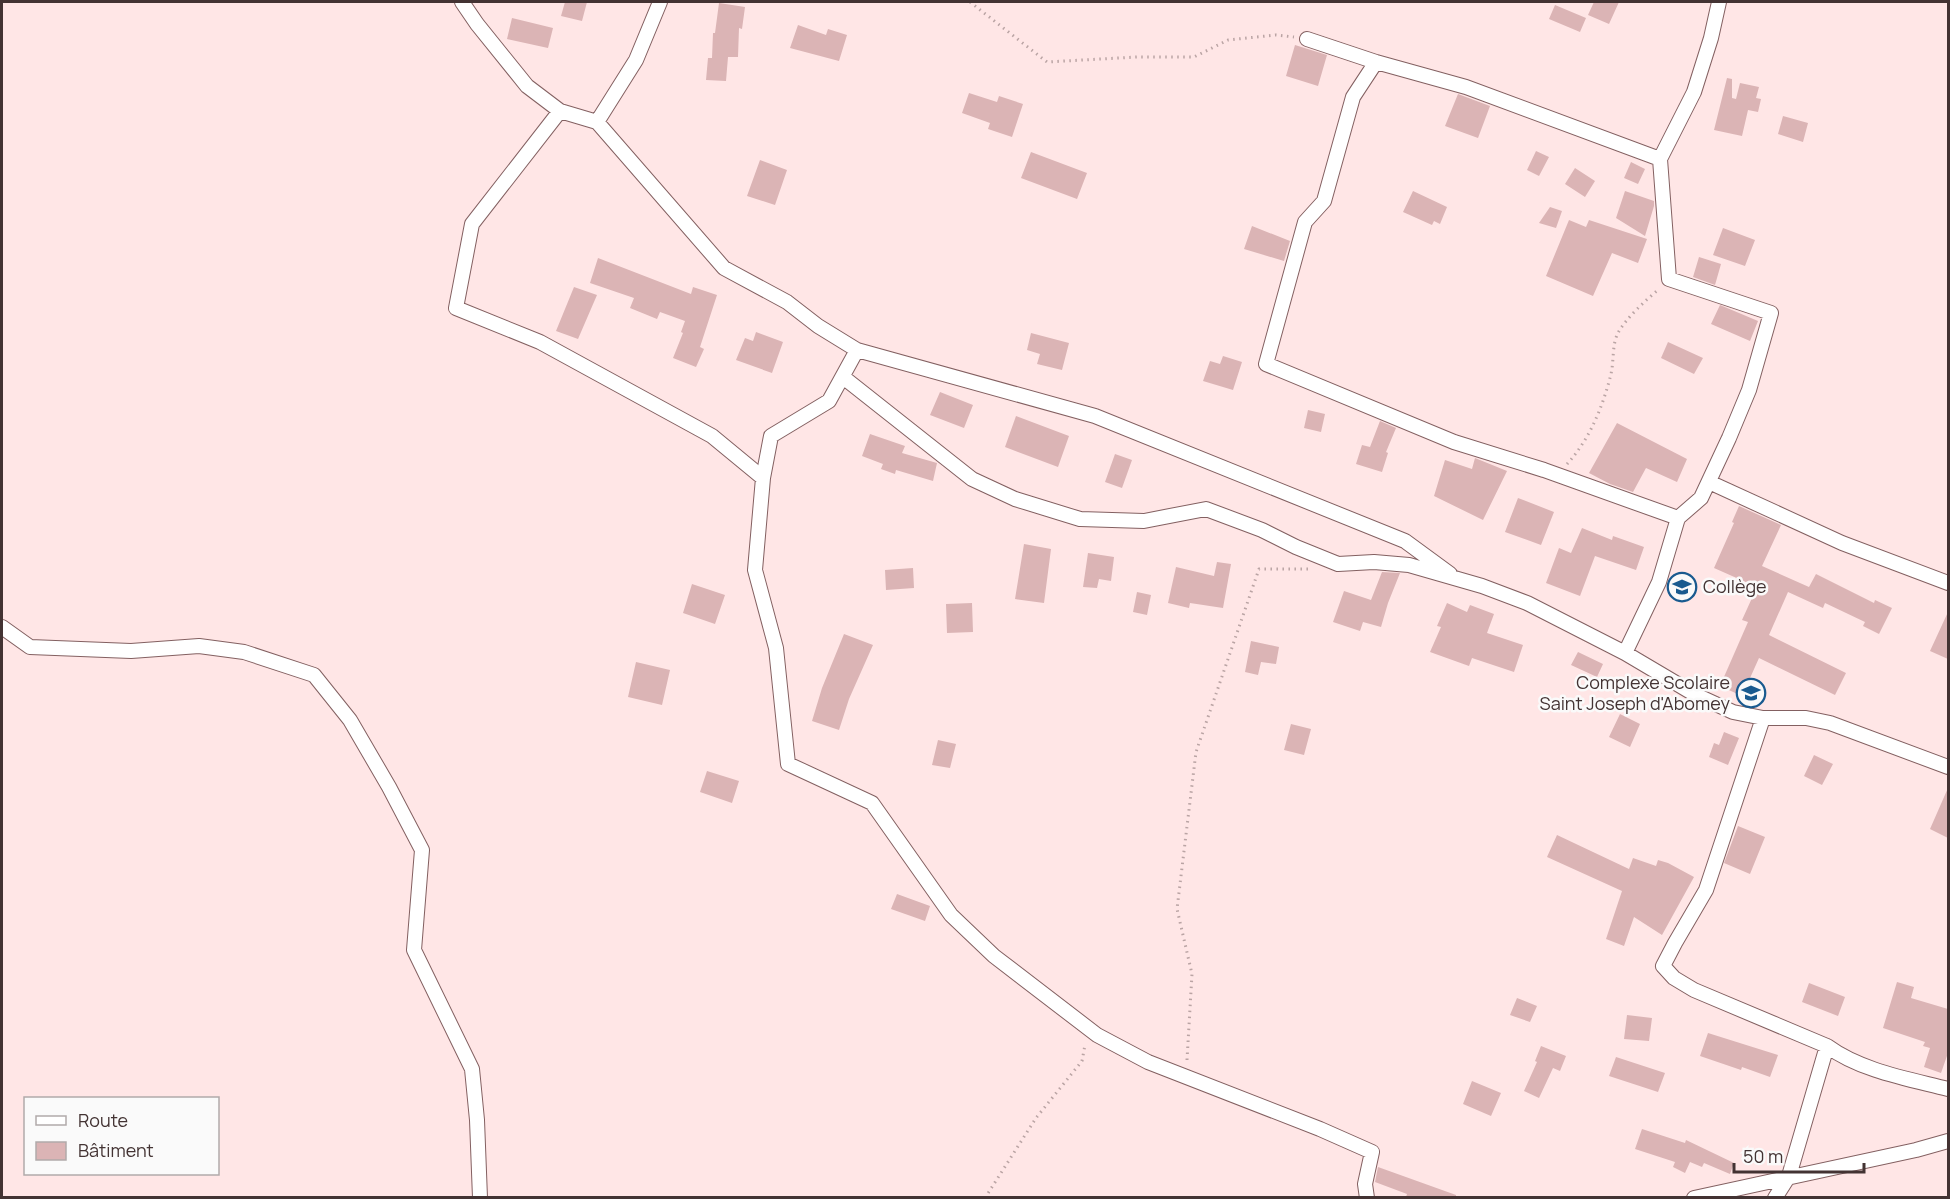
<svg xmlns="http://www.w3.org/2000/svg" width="1950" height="1199" font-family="Manrope,sans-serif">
<rect width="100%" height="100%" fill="#ffe6e6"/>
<!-- building -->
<path fill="#dbb4b5" d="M565,2H587L582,21L561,16Z
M1594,2H1619L1609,24L1588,15Z
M719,3L745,7L742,29L739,28L738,57H728L726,81L706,80L708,58H712L713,33H715Z
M1555,5L1586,18L1580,32L1549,19Z
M512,18L553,28L548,48L507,39Z
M798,25L826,35L828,29L847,35L839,61L790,48Z
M1295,45L1327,55L1318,86L1286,76Z
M1727,78L1732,79V98L1736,99L1740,83L1759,87L1756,98L1761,99L1758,112L1748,110L1742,136L1714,130Z
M969,93L997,102L999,96L1023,104L1012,137L988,129L990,123L962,113Z
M1458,94L1490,106L1478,138L1445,126Z
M1783,116L1808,123L1803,142L1778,134Z
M1536,151L1549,157L1539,176L1527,170Z
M1031,152L1087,173L1077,199L1021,178Z
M760,160L787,170L775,205L747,196Z
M1631,162L1645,169L1638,184L1624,178Z
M1575,168L1595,181L1585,197L1565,184Z
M1413,191L1447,207L1440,224L1434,221L1432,225L1403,212Z
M1625,191L1654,201V206L1645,236L1616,218Z
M1550,207L1562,211L1556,228L1539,223Z
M1569,220L1586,227L1589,220L1647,239L1638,263L1612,253L1593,296L1546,276Z
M1252,226L1290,241L1284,261L1244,249Z
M1723,228L1755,240L1745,266L1713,255Z
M1699,257L1721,264L1715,285L1693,277Z
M598,258L691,294L693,287L717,295L700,347L704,349L696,367L673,358L683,333L681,332L685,321L660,312L657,319L630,308L634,298L590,283Z
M574,287L597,295L578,339L556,331Z
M1720,305L1758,321L1750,341L1711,324Z
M756,332L783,342L772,373L736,360L745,338L753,341Z
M1031,333L1069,343L1062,370L1037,364L1040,354L1027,350Z
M1668,342L1703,358L1694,374L1661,358Z
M1223,356L1242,362L1233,390L1203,381L1210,361L1220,364Z
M940,392L973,405L964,428L930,415Z
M1308,410L1325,414L1321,432L1304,428Z
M1016,416L1069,436L1058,467L1005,447Z
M1380,421L1396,428L1386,452L1388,453L1382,472L1356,464L1362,445L1370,447Z
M1617,423L1687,459L1677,482L1646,468L1633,492L1610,484L1589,473Z
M870,434L905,446L902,453L937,463L933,481L896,470L895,474L881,469L883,464L862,456Z
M1115,454L1132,460L1122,488L1105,482Z
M1475,458L1507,471L1483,520L1434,496L1445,460L1472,469Z
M1518,498L1554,512L1541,545L1505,532Z
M1739,506L1781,525L1762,566L1809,587L1816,574L1874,603L1875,600L1892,608L1879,634L1863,626L1865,622L1825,603L1823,608L1788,592L1769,635L1846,673L1835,695L1759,658L1742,696L1720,686L1748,622L1742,620L1757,587L1714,568L1734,523L1732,522Z
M1582,528L1612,540L1613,536L1644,547L1636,570L1595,556L1580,596L1546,583L1559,548L1571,553Z
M1024,544L1051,549L1044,603L1015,599Z
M1088,553L1114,557L1111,581L1099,579L1097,588L1083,587Z
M1217,562L1231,564L1223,608L1190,603L1189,608L1168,603L1176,567L1214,576Z
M913,568L914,588L886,590L885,570Z
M1382,572L1400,573L1388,603L1381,627L1363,622L1360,631L1333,622L1344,591L1371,600Z
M692,584L725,595L715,624L683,613Z
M1137,592L1151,595L1147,615L1133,612Z
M972,603L973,632L947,633L946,604Z
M1447,603L1467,612L1470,605L1494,614L1487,633L1523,645L1514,672L1472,658L1469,666L1430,652L1441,627L1437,626Z
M1948,612V659L1930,651Z
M844,634L873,645L849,699L839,730L812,721L822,688Z
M1251,641L1279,647L1276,664L1261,662L1258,675L1245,672Z
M1578,652L1603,664L1597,677L1571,665Z
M636,662L670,670L662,705L628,697Z
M1620,714L1640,724L1630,747L1609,737Z
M1291,724L1311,729L1304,755L1284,750Z
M1724,732L1739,738L1728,765L1709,757L1714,743L1719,745Z
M938,740L956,744L950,768L932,765Z
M1814,755L1833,764L1822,785L1804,776Z
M707,771L739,781L732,803L700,792Z
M1948,788V838L1930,829Z
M1738,826L1765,837L1750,874L1724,863Z
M1557,835L1629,869L1633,858L1656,866L1658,860L1668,863L1694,877L1662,935L1634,917L1624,946L1606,939L1622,891L1547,857Z
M897,894L930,906L925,921L891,909Z
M1897,982L1914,987L1911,998L1948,1009V1053L1941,1073L1924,1067L1930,1048L1923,1046L1925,1042L1883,1028Z
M1809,983L1845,997L1838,1016L1802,1002Z
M1517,998L1537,1006L1530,1022L1510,1015Z
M1627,1015L1652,1018L1649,1041L1624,1039Z
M1708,1033L1778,1055L1770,1077L1742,1067L1741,1070L1700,1056Z
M1541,1046L1566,1056L1560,1071L1553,1068L1539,1098L1524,1091L1537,1062L1535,1061Z
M1616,1057L1665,1073L1658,1092L1609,1076Z
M1472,1081L1501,1093L1491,1116L1463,1104Z
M1642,1129L1685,1143L1686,1140L1734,1163L1730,1174L1704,1163L1702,1167L1690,1162L1685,1173L1673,1167L1675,1162L1635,1149Z
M1378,1167L1456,1195V1197H1406L1407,1194L1375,1182Z"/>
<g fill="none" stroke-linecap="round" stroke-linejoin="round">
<!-- street casing -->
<g stroke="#836061" stroke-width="16">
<path id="street" d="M462,2L477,24L527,86L560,111L597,122L724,268L787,302L818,326L857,350L1095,416L1405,541L1450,574
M1307,39L1376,62L1466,87L1660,159
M1376,62L1353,97L1324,201L1305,222L1266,364L1454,442L1544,470L1678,518
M560,111L472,224L456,308L540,342L712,436L763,478L755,570L776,648L788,764L872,803L951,915L994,956L1097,1035L1148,1062L1320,1129L1372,1152L1365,1184L1367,1198
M597,122L636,60L660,2
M843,377L972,479L1015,499L1080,519L1144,521L1206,509L1262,530L1296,547L1338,564L1374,562L1409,565L1482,586L1527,603L1625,653L1696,695L1733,712L1763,718H1806L1830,723L1948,767
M763,478L771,436L829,401L857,350
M1709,482L1842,543L1948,583
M2,627L30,647L131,651L199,646L244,652L314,675L350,720L389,787L422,850L414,950L472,1069L477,1120L480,1198
M1625,653L1659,582L1678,518L1701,498L1729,438L1749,390L1771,313L1669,279L1660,159L1694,92L1711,38L1719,2
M1763,718L1706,890L1675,943L1663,966L1674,978L1694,990L1827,1046C1861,1071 1909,1079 1948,1089
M1694,1198L1916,1150L1948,1141
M1775,1198L1789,1176L1827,1046"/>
</g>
<!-- path -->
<path stroke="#baa4a4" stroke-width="3" stroke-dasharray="1.5 4.5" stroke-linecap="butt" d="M970,2L1047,62L1137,57H1194L1228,40L1276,35L1294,37
M1567,464C1590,439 1603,406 1611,374C1614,361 1612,344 1618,333C1626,318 1646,300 1659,289
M1187,1060L1192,974L1177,909L1196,752L1259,569H1309
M985,1198L1036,1118L1082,1061L1085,1045"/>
<!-- street -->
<use href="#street" stroke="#fff" stroke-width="14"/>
</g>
<!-- icons -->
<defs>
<g id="school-ring" transform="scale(1.5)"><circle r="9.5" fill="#fafafa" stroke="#195a8f" stroke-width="1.5"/><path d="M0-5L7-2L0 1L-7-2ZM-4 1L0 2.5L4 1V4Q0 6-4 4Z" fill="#195a8f"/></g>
</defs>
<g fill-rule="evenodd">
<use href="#school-ring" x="1682" y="587"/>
<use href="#school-ring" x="1751" y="693"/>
</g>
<g text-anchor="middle" stroke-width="5" stroke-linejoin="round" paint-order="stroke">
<!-- poi labels -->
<g font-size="18" fill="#433333" stroke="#fafafa" text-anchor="start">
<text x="1703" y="593">Collège</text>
<text x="1730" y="689" text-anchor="end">Complexe Scolaire<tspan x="1730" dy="21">Saint Joseph d'Abomey</tspan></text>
</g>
</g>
<!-- border -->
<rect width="1950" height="1199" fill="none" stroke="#433333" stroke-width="6"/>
<!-- legend -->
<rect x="24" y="1097" width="195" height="78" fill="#fafafa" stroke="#b1aaaa" stroke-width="1.5"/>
<rect x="36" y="1116" width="30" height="9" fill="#ffffff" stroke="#b1aaaa" stroke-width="1.5"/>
<text x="78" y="1127" font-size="18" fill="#433333">Route</text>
<rect x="36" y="1142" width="30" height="18" fill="#dbb4b5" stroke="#b1aaaa" stroke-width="1.5"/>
<text x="78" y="1157" font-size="18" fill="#433333">Bâtiment</text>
<!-- scale -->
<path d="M1734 1163v9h130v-9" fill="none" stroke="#433333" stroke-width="3"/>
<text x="1743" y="1163" font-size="18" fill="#433333" stroke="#fafafa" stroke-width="4.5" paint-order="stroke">50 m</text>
</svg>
